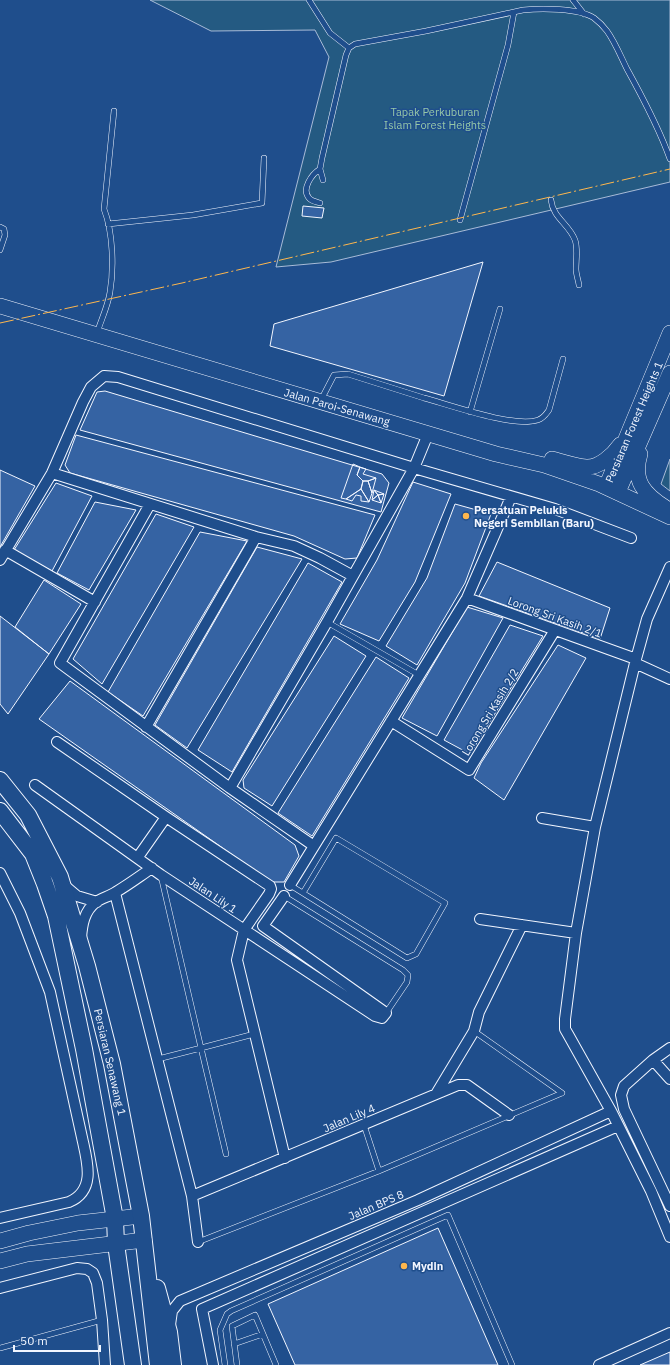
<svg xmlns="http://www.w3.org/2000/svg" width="670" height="1365" font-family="'IBM Plex Sans',sans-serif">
<rect width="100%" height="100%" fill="#1f4e8c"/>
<!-- green -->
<path fill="#245a82" stroke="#a8bbd7" d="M150,0H670V182L331,262L276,267L329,57L315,30L211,31Z
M670,459V491L661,484Z"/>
<!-- building -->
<path fill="#3563a3" stroke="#f2f6ff" d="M303,206L324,208L322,218L302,216Z
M483,262L444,396L270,346L274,324Z
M105,391L382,474L389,483L381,512L80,430L97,392Z
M76,435L375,515L357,558L345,559L294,536L70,473L65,465Z
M353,464L360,467L357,475L363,481L361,489L346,499L341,498Z
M360,467L366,469L363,474L376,478L368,481H363L357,475Z
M0,470L35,486L0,547Z
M376,478L372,493L368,481Z
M363,481H368L372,493L369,502L361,489Z
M413,482L451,494L415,582L379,641L340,624L377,560Z
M56,483L92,496L52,571L14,550Z
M361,489L369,502L361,501V496L356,495L352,501L346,499Z
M374,490L384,494L378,495Z
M374,490L378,495L372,500Z
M384,494L381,503L378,495Z
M378,495L381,503L372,500Z
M95,502L136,510L89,590L57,573Z
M455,504L491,514L465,583L417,665L386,646L427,578Z
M156,514L194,527L102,684L73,659Z
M200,532L247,541L143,716L108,692Z
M257,547L302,559L187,748L155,725Z
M497,562L610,608L600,639L479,596Z
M308,563L342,582L232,772L198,750Z
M44,580L81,604L49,654L15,627Z
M467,607L503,618L437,736L402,718Z
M0,616L49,654L8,714L0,704Z
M510,625L543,636L470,754L444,740Z
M334,636L366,656L272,806L244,788L243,780Z
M558,645L586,658L504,800L474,778L481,763Z
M376,657L409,678L312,836L278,813Z
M70,681L295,845L299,856L284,882H271L39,719Z
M438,1228L498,1365H295L268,1304Z
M670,1352V1365H640Z"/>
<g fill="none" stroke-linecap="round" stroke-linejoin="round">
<!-- lane casing -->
<g stroke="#f2f6ff" stroke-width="6">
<path id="lane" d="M309,0L330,33L349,48
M573,0L584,14
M320,169C312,174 301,189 309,198C311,201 317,202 320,203
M323,180L320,169L322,158L346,55L349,48L355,44L426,31L523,10C541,8 579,8 594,18C598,21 604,27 607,31C615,42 621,57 627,69C643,98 659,128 670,159
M551,200C553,218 569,224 575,240C578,248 576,260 576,269C576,274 578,279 579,285
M460,220L508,45L514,12
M108,224L193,215L262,203L264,158
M0,227L4,229L5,235L0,250
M97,333C101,320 108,306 110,292C114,268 113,232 104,209L114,111
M321,400L334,375L348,374C373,382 399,390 424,398C450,405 514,428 538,420C544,418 546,414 549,410L563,359
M470,412L500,309
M327,622L419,675
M290,885L407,958L416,954L445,903L336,838L303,893
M284,896L403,970L408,975L407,982L386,1013
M474,1031L562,1093
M158,1059L201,1048L161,876
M364,1125L379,1171
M226,1154L201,1048L254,1034
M198,1242L379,1171L562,1093
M234,1344L263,1334
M0,1348L102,1320
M225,1365L220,1330L227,1314L231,1311L448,1215L512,1365
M237,1365L232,1326L255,1315L276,1365"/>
</g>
<!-- street casing -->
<g stroke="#f2f6ff" stroke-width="12">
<path id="street" d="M52,473L256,537L294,546L320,558L353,576
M150,504L60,663L230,788L314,846
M5,550L95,602
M0,560L52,473L83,402L91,387L104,376L118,377L414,468L555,509L631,538
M670,567L647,619L636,659L595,827L576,933L565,1019V1029L569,1036L611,1111L651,1191L670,1237
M467,598L636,659
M635,663L670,679
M391,721L469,770L555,630
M146,727L256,537
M57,742L166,817L270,886L271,889L269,894L244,930L237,960L285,1158
M35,785L161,875L375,1016L382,1018L386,1013L263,926L284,896
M230,788L327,622L414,468L428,434
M542,818L595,827
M138,857L166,817
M0,873L20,913L50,992L83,1142C88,1164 95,1191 69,1202L0,1218
M64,885L77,896L97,902
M290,885L467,598L511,497
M115,893L192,1196L198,1242
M480,919L576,933
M81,938C82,925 84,911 96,902C102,898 110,896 116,892C128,885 140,876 152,868
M670,1048L653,1060L624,1086L621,1095L624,1109L670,1206
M653,1060L670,1079
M436,1094L474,1031L479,1012L522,925
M192,1196L458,1085H467L509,1115
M0,1288L77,1268L87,1269L93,1273L97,1283L102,1320L105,1365
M170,1325L172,1311L180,1301L418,1200L611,1111
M213,1365L202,1309L618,1126
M599,1365L670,1333"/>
</g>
<!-- secondary casing -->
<g stroke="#f2f6ff" stroke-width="16">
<path id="secondary" d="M0,306L496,454L544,465L599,484L670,517
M640,454C632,481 644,494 666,508
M552,459C563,462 575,466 586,467C599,468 613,455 620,445
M606,487L670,333
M618,492L670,373
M0,1241L29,1233L78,1223L141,1216
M0,1261L27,1254L144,1240"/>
</g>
<!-- primary casing -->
<g stroke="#f2f6ff" stroke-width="18">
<path id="primary" d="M0,780L28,815L60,877L87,966L112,1064L141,1216L158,1365
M0,811L33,854L45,884L56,916L84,1049L115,1219L116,1244L133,1365
M157,1288L169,1332L173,1365"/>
</g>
<!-- lane -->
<use href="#lane" stroke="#1f4e8c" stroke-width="5"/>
<!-- street -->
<use href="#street" stroke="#1f4e8c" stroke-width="10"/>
<!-- secondary -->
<use href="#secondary" stroke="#1f4e8c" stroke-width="15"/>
<!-- primary -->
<use href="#primary" stroke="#1f4e8c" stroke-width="16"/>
<!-- power -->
<path stroke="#ffb74d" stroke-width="1" stroke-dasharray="14 3 2 3" stroke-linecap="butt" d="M0,323L182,283L670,169"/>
</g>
<!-- markers -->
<g fill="#ffb74d" stroke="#1f4e8c" stroke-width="1.5">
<circle cx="466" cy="516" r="4"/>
<circle cx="404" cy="1266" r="4"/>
</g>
<g text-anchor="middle" stroke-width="3" stroke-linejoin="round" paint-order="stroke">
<!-- park labels -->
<g font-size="11" fill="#97c8a6" stroke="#1f4e8c">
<text x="435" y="116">Tapak Perkuburan<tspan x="435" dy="13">Islam Forest Heights</tspan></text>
</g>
<!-- street labels -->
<g font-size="11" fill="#f2f6ff" stroke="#1f4e8c">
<text transform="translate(337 407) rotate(16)" y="4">Jalan Paroi-Senawang</text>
<text transform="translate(634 422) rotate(-67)" y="4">Persiaran Forest Heights 1</text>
<text transform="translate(555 617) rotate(20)" y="4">Lorong Sri Kasih 2/1</text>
<text transform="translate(490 712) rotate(-59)" y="4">Lorong Sri Kasih 2/2</text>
<text transform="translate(213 895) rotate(34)" y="4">Jalan Lily 1</text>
<text transform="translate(110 1062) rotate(77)" y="4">Persiaran Senawang 1</text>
<text transform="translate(349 1118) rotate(-23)" y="4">Jalan Lily 4</text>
<text transform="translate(376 1205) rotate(-23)" y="4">Jalan BPS 8</text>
</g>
<!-- poi labels -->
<g font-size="11" font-weight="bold" fill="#f2f6ff" stroke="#1f4e8c" text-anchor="start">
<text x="474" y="514">Persatuan Pelukis<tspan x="474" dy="13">Negeri Sembilan (Baru)</tspan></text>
<text x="412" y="1270">Mydin</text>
</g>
</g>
<!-- scale -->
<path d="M14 1345v6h86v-6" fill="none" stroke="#f2f6ff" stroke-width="2"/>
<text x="20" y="1345" font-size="12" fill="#f2f6ff" stroke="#1f4e8c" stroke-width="3" paint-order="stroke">50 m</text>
</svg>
